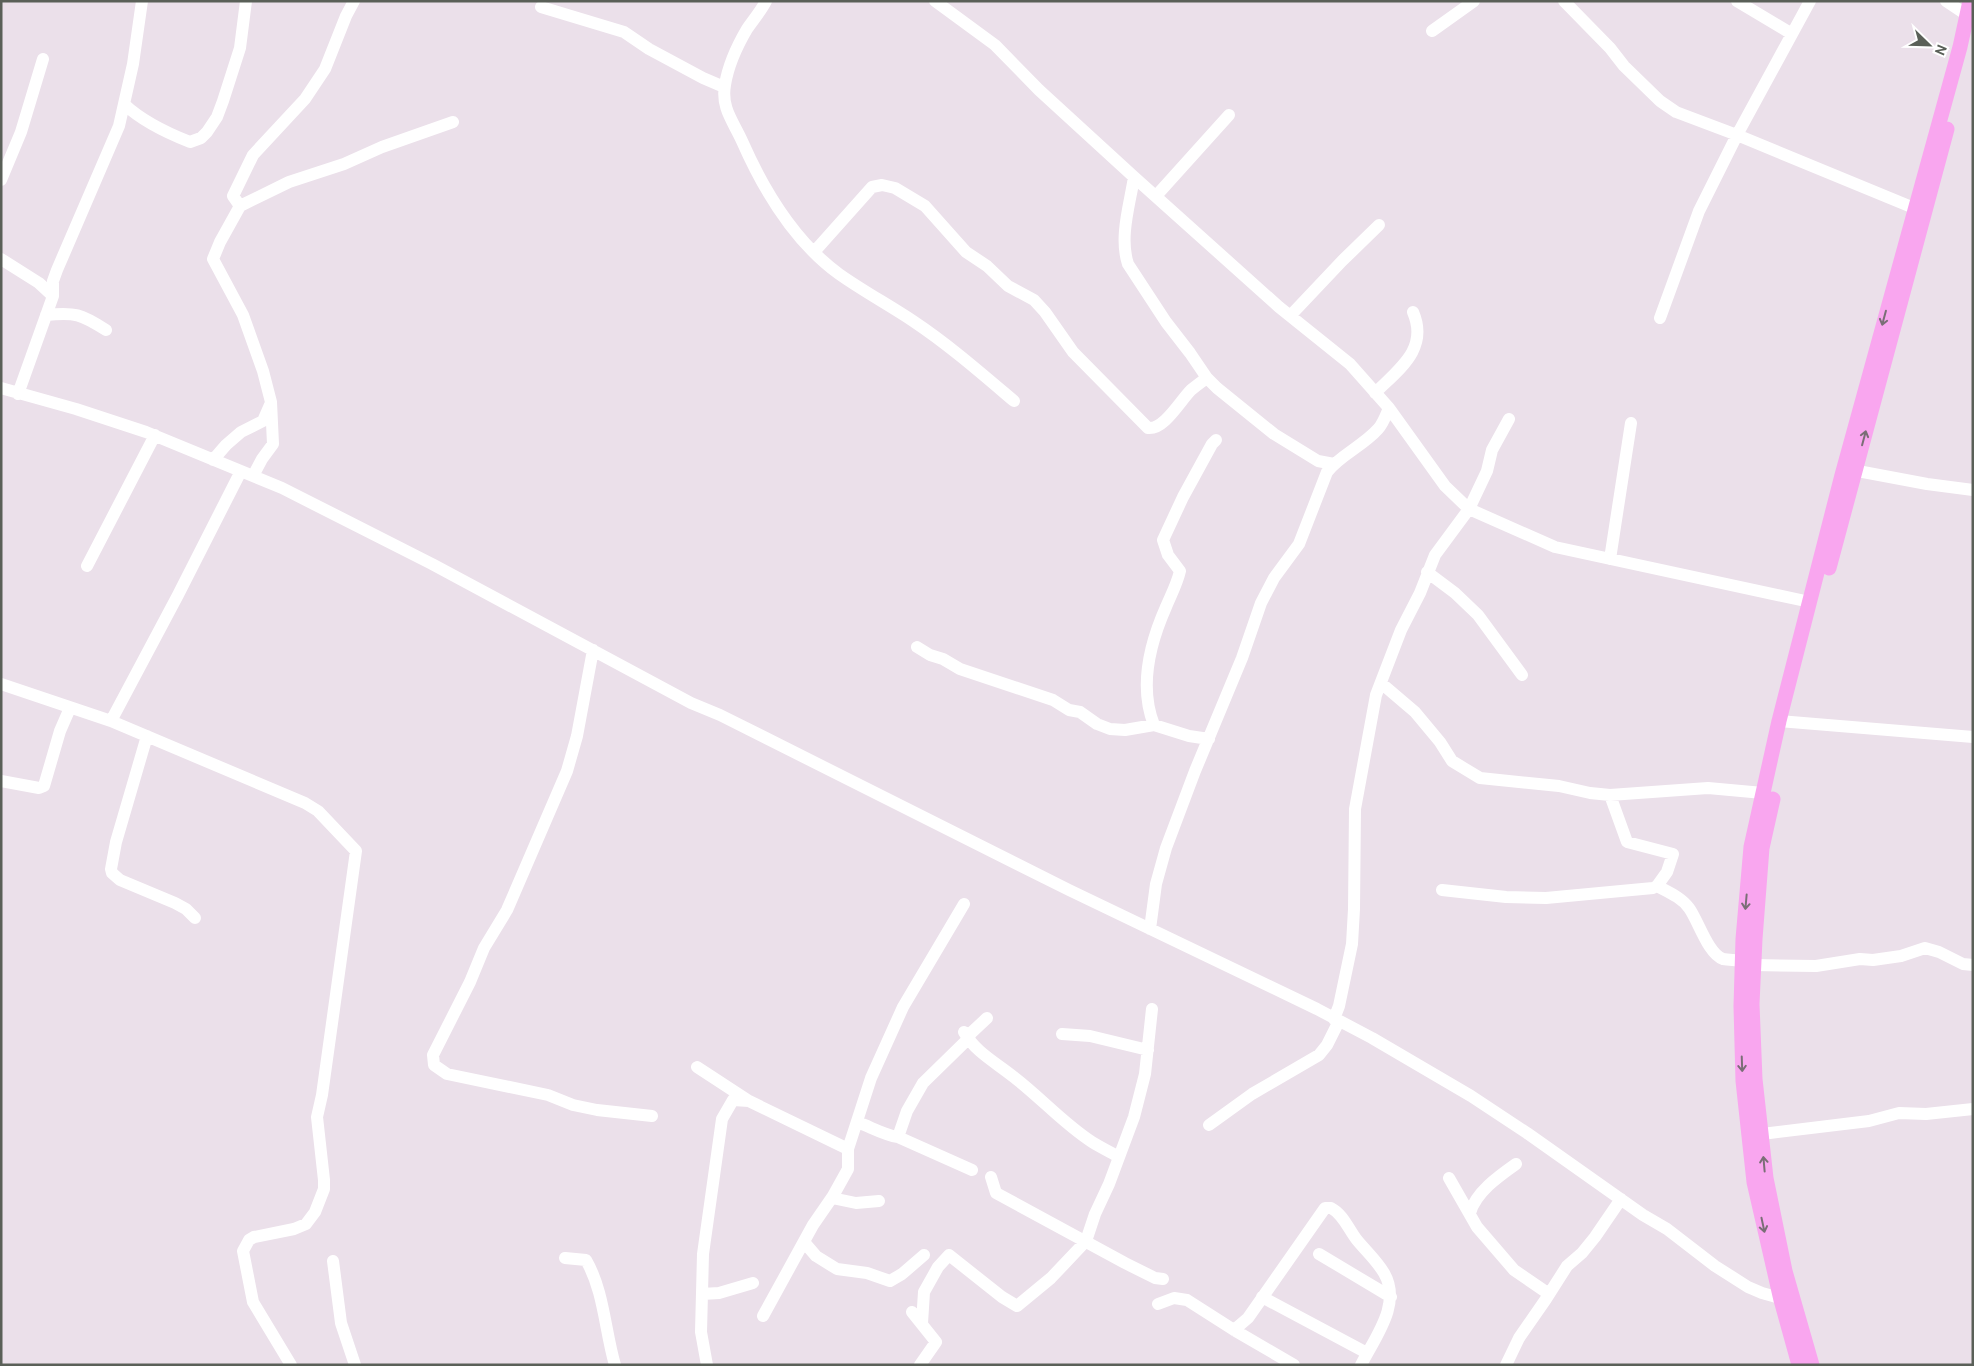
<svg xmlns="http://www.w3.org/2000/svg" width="1974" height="1366" font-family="Cabin,sans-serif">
<rect width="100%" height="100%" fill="#ebe0ea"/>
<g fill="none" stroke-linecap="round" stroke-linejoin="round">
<!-- minor -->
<path stroke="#fff" stroke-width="12" d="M766,1C761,11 753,20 747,29C737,46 728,66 725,85C721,108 733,121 742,141C764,191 795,242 839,274C863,291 889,305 913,321C949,345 981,373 1014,401
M935,1L995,45L1039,90L1134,177L1279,307L1350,364L1389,408L1445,486L1469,509L1555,547L1810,602
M1564,1L1610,48L1624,66L1660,101L1676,112L1737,135L1914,208
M1737,1L1792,34
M1946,1L1967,15
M541,7L624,32L649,49L703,78L724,87
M1432,31L1474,1
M124,104C142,121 167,133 190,142L201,138L207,132L217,117L223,101L240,48L246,1
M1134,177C1130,204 1119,237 1128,264L1166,322L1190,353L1207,378L1217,388L1274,434L1318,461L1334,464
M1,180L21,132L43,59
M1156,196L1229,115
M240,206L233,196L253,155L305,99L325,69L346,16L354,1
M814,252L872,187L882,185L895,188L925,206L966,252L987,266L1008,286L1034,300L1045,312L1073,352L1148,428C1164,430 1180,401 1191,390C1196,386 1201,382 1207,378
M1,259L39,283L53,296
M46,315C75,312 81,314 106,330
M1290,316L1342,261L1379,225
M1660,318L1699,211L1737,135L1810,1
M1,388L76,409L146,432L282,488L432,564L691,703L720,715L1069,890L1317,1009L1372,1038L1471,1096L1527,1133L1643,1215L1667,1229L1715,1266L1748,1287L1762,1293L1787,1300
M1375,393C1399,369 1429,349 1413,312
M18,394L53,296V281L57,270L119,126L133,64L142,1
M213,460L226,445L241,432L263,421L270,405
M1847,469L1927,484L1973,490
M253,476L262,459L273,444L271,402L263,371L243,315L213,259L220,242L240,206L289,182L344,164L382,147L453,122
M1610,559L1631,423
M87,566L155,435
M1427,572L1455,593L1478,615L1522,675
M917,647L930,655L943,659L960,669L1053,700L1069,710L1080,712L1097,724L1110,729L1125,730L1154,725
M593,650L577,736L567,771L507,910L484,948L470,982L433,1055L434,1065L447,1074L548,1095L573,1105L597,1110L652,1116
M1381,683L1415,712L1440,742L1452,761L1480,778L1559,786L1590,793L1610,795L1708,788L1763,793
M1,684L111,721L305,803L318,811L356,851L322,1095L317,1117L324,1180V1189L315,1212L306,1224L294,1229L254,1237L249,1240L243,1251L253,1302L291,1365
M111,721L178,595L241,471
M1779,721L1973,737
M147,736L116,842L111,869L112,873L120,880L175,903L186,909L195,918
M1209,739L1189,736L1154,725C1139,687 1150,643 1166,607C1171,595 1177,584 1180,571L1168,555L1163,540L1183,497L1212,444L1216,440
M1,781L39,788L44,786L60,731L70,708
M1610,795L1627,842L1673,854L1667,872L1657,886C1668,892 1681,897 1689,908C1698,920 1708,954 1723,959C1729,960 1736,960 1742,961
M1442,890L1506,897L1546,898L1653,888L1657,886
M1150,929L1156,884L1166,848L1195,771L1242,658L1261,603L1274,578L1299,544L1327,472C1340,455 1363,446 1378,429C1383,424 1386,415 1389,408
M1754,965L1816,966L1860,959L1873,960L1901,956L1925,948L1939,952L1963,964L1973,965
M1334,1019L1339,1006L1352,944L1354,909L1355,809L1376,695L1401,630L1420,593L1435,555L1469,509L1487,471L1492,450L1509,419
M964,1032C976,1053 997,1063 1015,1078C1041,1098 1064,1124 1092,1142C1100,1147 1110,1152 1119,1157
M1062,1034L1090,1036L1148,1050
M697,1067L749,1101L848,1149
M857,1122C871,1127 884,1135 898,1137L907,1111L923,1083L968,1039L971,1033L987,1018
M1209,1125L1252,1094L1319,1055L1327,1045L1339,1021
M1762,1134L1869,1121L1899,1113L1926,1114L1973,1109
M898,1137L972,1170
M991,1177L996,1193L1125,1263L1155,1278L1163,1279
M1449,1178L1477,1227L1514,1270L1549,1294
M832,1198L856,1203L879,1201
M1470,1213C1476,1192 1499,1176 1516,1164
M804,1242L816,1256L837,1269L867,1273L890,1281L902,1274L924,1255
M1319,1254L1391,1297
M565,1258L586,1260C604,1291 605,1331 615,1365
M333,1261L341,1323L355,1365
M702,1294L719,1293L753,1283
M1262,1297L1367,1353
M1158,1304L1174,1298L1187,1300L1234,1330L1294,1365
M912,1312L936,1342L920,1365
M763,1316L813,1225L833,1196L848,1169V1149L871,1078L903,1007L964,904
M922,1323L924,1292L938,1267L949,1255L1002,1297L1017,1306L1051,1278L1086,1241L1095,1214L1109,1184L1134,1117L1145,1074L1152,1009
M1234,1330L1248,1318L1325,1208H1331C1343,1214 1349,1230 1357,1240C1366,1251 1377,1261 1384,1273C1402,1304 1375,1337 1361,1365
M707,1365L701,1332L703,1254L722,1119L733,1100L749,1101
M1506,1365L1519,1338L1546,1299L1567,1266L1582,1253L1595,1237L1621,1199"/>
<!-- major -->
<path stroke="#f9a6ef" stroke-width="15" d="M1829,568L1947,129
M1773,799L1762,848L1755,939L1752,1004L1755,1079L1766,1178L1785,1271L1812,1365
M1799,1365L1781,1300L1754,1182L1743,1081L1741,1006L1743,939L1751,847L1779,721L1842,475L1960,47L1970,1"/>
</g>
<!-- one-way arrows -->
<defs><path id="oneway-shaft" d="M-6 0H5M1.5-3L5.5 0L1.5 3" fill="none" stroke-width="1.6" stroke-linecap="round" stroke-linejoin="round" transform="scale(1.25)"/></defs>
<g stroke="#7a6e76">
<use href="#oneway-shaft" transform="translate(1884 318) rotate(105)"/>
<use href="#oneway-shaft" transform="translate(1864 438) rotate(-75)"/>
<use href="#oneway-shaft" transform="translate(1746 902) rotate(95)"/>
<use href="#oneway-shaft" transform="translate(1742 1064) rotate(88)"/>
<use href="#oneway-shaft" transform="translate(1764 1164) rotate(-95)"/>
<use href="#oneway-shaft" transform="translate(1763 1225) rotate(78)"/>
</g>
<!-- border -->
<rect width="1974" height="1366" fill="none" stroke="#5a6058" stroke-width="5"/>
<!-- north arrow -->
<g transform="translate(1929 45) rotate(113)" stroke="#ffffff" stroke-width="4" paint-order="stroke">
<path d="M0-4L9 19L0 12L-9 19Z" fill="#5a6058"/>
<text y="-8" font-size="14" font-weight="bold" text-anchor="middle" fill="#5a6058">N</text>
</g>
</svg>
